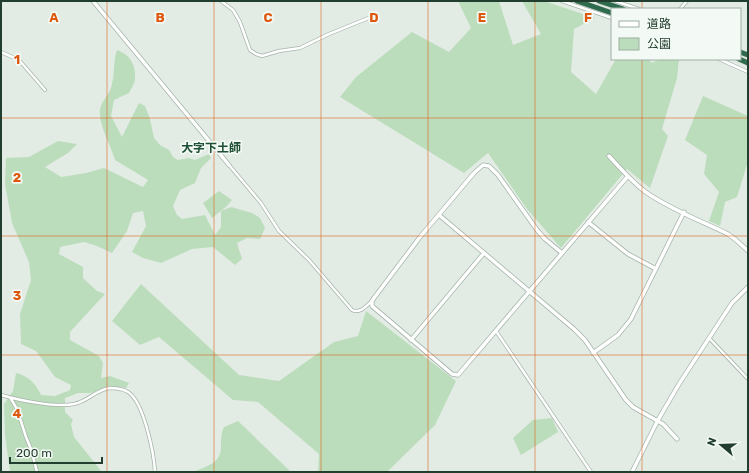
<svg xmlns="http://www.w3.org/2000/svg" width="749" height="473" font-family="Rubik,'Noto Sans JP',sans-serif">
<rect width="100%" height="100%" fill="#e2ece5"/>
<!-- green -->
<path fill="#bcddbb" d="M458,1H499L513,45L541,34L522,1L547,2L595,18L574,29L571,72L596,94L616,59H650L651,63L661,59H679L677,78L662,129L668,136L650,188L627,169L561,248L527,209L488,153L464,173L340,97L356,77L412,32L449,52L471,28Z
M117,50C129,54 136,64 135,78C135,83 131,89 129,93L114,100L111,116L122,137L139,103L145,106L150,119L154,138L160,145L169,150L173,157L178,160L189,158L195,160L209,154L211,158L201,168L195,183L180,190L173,206L177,215L182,219L205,215L215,235L221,227V211L231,207L252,213L260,218L265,228L260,239L247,238L237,243L242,259L235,265L213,247L192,249L161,263L143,258L132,252L146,226L143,211L133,213L127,231L112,253L97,246L84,242L60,247L59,254L83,267V278L97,291L105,294L70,332V340L99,356L103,363L101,378L110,376L129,383L126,388L109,386L91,393H78L65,398V412L73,420L71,424L74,437L102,472H10L5,435L4,404L13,391L16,373C29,376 36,384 41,395L55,396L70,390L71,385L55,377L36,351L21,344L20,314L31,280L29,262L12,223L5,184L6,158L29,157L58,141L77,144L68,153L45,167L61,177L86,173L104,168L143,187L148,180L115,160C111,146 98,124 100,109C102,100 111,93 112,84C115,72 113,61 117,50Z
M703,96L748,116V161L737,197L725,202L720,226L709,221L719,192L704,174L707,155L685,140Z
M219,191L232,200L227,206L212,218L203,203Z
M141,284L239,375L279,381L334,342L358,336L366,311L456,381L435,425L387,472H318L319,454L258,402L233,400L159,337L140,345L112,321Z
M552,418L558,432L521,455L513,438L533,420Z
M238,421L291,472H194C208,465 221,464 221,446C221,439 221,433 224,427Z"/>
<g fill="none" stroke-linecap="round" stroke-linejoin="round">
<!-- minor casing -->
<g stroke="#a5b4aa" stroke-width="4">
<path id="minor" d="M221,1L233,10L240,22L250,50L256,54L262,56L279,51L300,48L329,34L371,17
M562,1L612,18
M615,1L639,9
M680,9L687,1
M1,52L19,60L45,90
M719,59L748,72
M229,165L261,203L279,231L309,260L352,310C360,314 366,306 372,301
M496,331L591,472
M709,338L748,379
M1,395C18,400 57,408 74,404C87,402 97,389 110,388C115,388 123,389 128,392C144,402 154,454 155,472
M11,399L17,409L26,437L31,449L37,472"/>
</g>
<!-- tertiary casing -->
<g stroke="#a5b4aa" stroke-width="5">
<path id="tertiary" d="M93,1L229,165
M609,156C621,169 633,183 647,193C672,210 701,221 728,234L736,240L748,251
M439,215L574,329L585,340L626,400L633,407L663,424L677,439
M588,222L628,254L656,269
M562,253L545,239L537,230L498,175L489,166L483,165L474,173L420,237L374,298L372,301V306L452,374L458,375L628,176
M411,340L484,253
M593,353L618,335L631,319L684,212
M632,472L658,420L679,384L732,303L748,287"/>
</g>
<!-- motorway casing -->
<g stroke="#c1c9c4" stroke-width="6">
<path id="motorway" d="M577,1L612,13
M599,1L623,9
M740,52L748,55
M739,59L748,63"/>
</g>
<!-- minor -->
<use href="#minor" stroke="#fff" stroke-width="2.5"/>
<!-- tertiary -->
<use href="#tertiary" stroke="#fff" stroke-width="3.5"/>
<!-- motorway -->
<use href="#motorway" stroke="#2e6a4c" stroke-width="5"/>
</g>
<!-- grid -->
<path fill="none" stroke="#de580e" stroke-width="1" stroke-opacity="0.55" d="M107,1V472M214,1V472M321,1V472M428,1V472M535,1V472M642,1V9M642,59V472M1,118H748M1,236H748M1,355H748"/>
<g text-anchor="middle" stroke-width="3.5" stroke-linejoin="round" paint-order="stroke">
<!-- quarter labels -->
<g font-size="12" font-weight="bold" fill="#1e5035" stroke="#f3f9f4">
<text x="211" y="152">大字下土師</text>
</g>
</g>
<g font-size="13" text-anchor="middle" font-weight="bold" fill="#de580e" stroke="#f3f9f4" stroke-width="3.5" stroke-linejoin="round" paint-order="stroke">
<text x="54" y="22">A</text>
<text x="160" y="22">B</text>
<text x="268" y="22">C</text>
<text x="374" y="22">D</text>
<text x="482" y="22">E</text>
<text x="588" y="22">F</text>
<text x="17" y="64">1</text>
<text x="17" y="182">2</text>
<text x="17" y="300">3</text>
<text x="17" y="418">4</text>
</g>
<!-- border -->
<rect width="749" height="473" fill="none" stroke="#223e2e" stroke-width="4"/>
<!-- legend -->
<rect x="611" y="8" width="130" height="52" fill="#f3f9f4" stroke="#9faea5"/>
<rect x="619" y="21" width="20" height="6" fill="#ffffff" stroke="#9faea5"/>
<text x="647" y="28" font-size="12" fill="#223e2e">道路</text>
<rect x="619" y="38" width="20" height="12" fill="#bcddbb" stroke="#9faea5"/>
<text x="647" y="48" font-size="12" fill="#223e2e">公園</text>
<!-- north arrow -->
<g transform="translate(721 445) rotate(289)" stroke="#f3f9f4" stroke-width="3" paint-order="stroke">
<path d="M0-3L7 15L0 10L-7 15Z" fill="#223e2e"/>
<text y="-6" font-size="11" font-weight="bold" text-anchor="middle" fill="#223e2e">N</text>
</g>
<!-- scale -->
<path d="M10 457v6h92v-6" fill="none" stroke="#223e2e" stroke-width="2"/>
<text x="16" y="457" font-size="12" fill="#223e2e" stroke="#f3f9f4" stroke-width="3" paint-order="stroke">200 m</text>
</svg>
